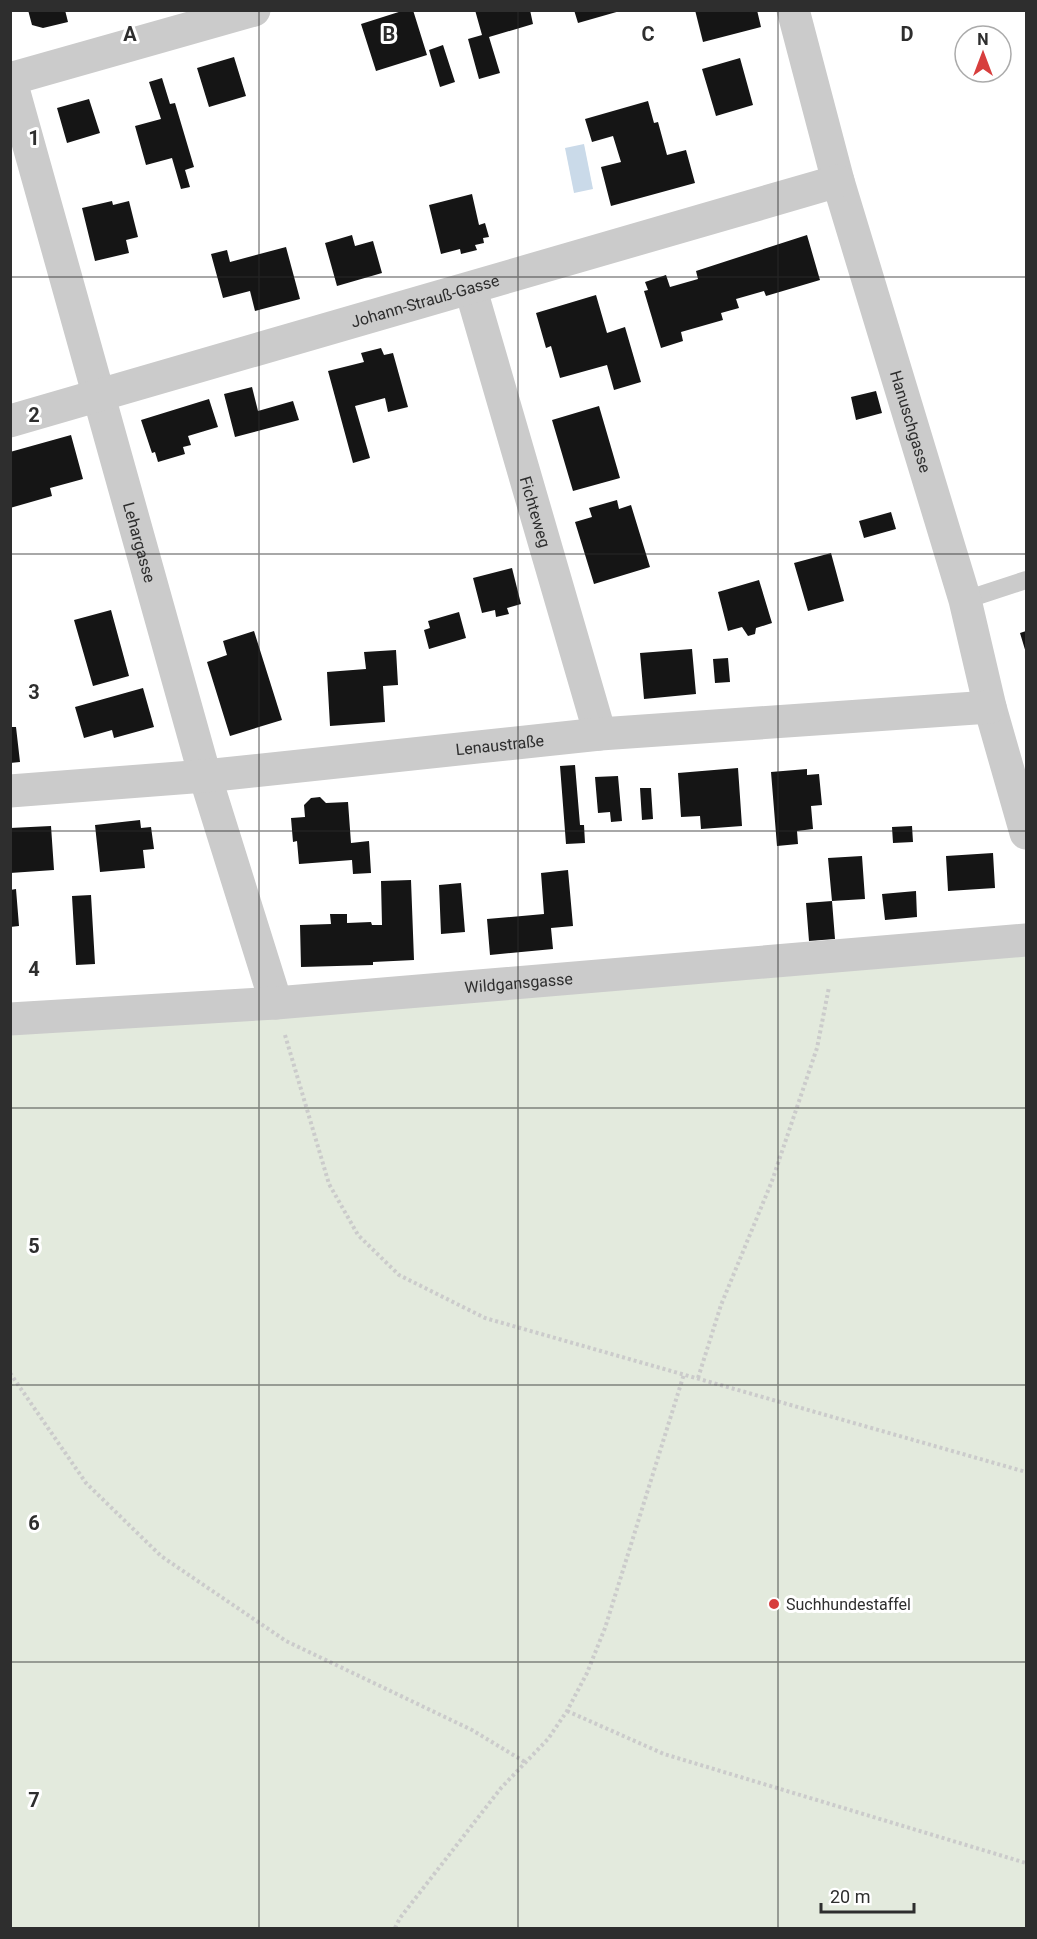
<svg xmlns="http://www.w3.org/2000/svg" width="1037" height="1939" font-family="Roboto,sans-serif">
<rect width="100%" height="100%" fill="#fff"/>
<!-- green -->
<path fill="#e3eadd" d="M1026,935V1928H11L10,1008Z"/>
<!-- water -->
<path fill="#cadae9" d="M584,144L593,189L574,193L565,148Z"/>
<!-- building -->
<path fill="#151515" d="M28,10H65L68,22L43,28L32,25Z
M405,10H413L427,55L376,71L361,24Z
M475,10H530L533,24L489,37L500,73L479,79L468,39L482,35Z
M574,10H620V11L578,23Z
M695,10H757L761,27L703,42Z
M443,45L455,82L440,87L429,50Z
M234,57L246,96L209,107L197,68Z
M740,58L753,105L716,116L702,69Z
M162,78L170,104L175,103L194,167L185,170L190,187L181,189L172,158L146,165L135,126L161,119L149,82Z
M89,99L100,133L67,143L57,108Z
M648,101L654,123L658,122L667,155L686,150L695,183L611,206L601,167L621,162L613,136L592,142L585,119Z
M472,194L479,225L485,223L489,237L483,238L484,243L475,245L477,250L461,254L460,249L441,254L429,205Z
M112,201L113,205L129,201L138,237L126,240L129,253L95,261L82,208Z
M352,235L355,246L373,241L382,273L337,286L325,243Z
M807,235L820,280L766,296L764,291L736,299L739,308L721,313L723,320L681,332L683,341L661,348L644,291L648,290L645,282L666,275L670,287L698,279L696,271Z
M286,247L300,299L255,311L250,291L223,298L211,254L227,250L230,262Z
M596,295L607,333L625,327L641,382L614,390L607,365L560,378L551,346L546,348L536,313Z
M381,348L384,355L393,353L408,407L388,412L385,398L355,406L370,458L353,463L328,371L364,362L361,353Z
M252,387L258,411L293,401L299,420L235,437L224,394Z
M876,391L882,413L856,420L851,397Z
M209,399L218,427L188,436L191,445L183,447L185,454L158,462L155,452L152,453L141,420Z
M599,406L620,478L573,491L552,420Z
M71,435L83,479L50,488L52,496L10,508V452Z
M617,500L619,509L631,505L650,567L594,584L575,522L592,517L589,508Z
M891,512L896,529L864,538L859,521Z
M831,553L844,601L808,611L794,563Z
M512,568L521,604L507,608L509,614L496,617L495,610L482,613L473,578Z
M759,580L772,623L756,628L755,634L748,636L742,627L728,631L718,592Z
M111,610L129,676L93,686L74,620Z
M459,612L466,638L429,649L424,630L430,628L428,621Z
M254,631L282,720L230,736L207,662L227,655L223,641Z
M1026,631V653L1020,633Z
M692,649L696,694L644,699L640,653Z
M396,650L398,685L383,686L385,722L330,726L327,672L366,669L364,652Z
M728,658L730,682L715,683L713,659Z
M143,688L154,727L114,738L112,730L84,738L75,707Z
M10,727H16L20,762L10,763Z
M575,765L580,825H584L585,843L566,844L560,766Z
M738,768L742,826L701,829L700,816L681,817L678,773Z
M807,769V775L819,774L822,805L811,806L813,829L797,831L798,844L777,846L771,772Z
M618,776L622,821L611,822L610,812L598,813L595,777Z
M640,788H651L653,819L642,820Z
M320,797L326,803L348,802L351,843L369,841L371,873L353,874L352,860L299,864L297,841L293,842L291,818L305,817L304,805L311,798Z
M140,820L141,828L151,827L154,849L143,850L145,868L100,872L95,825Z
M51,826L54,870L10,873V828Z
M912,826L913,842L893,843L892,827Z
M993,853L995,888L948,891L946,856Z
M862,856L865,899L832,901L828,858Z
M568,870L573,926L551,928L553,949L490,955L487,919L544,914L541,873Z
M411,880L414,960L373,962V965L301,967L300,925L331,924L330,914H347V923L371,922L372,925H382L381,881Z
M461,883L465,932L441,934L439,885Z
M16,889L19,926L10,927V890Z
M916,891L917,917L885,920L882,894Z
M91,895L95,964L76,965L72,896Z
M832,901L835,939L809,941L806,903Z"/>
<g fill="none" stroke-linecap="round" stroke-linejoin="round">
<!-- path -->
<path stroke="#cbcbcb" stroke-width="4" stroke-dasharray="3 3" stroke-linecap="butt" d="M285,1035L329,1184L358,1235L399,1275L485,1318L1026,1472
M10,1373L86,1483L161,1556L286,1641L472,1730L525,1762
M698,1378L721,1305L772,1181L817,1048L829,987
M567,1711L664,1754L1026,1863
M395,1928L400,1918L501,1788L548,1739L567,1711L587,1673L605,1628L684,1374"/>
<!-- lane -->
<path stroke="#cbcbcb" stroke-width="18" d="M965,600L1026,580"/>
<!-- street -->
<g stroke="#cbcbcb" stroke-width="33">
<path id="s1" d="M793,10L838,181L965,600L990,707L1026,833"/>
<path id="s2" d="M10,78L205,776L276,1003"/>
<path d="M10,79L254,10"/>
<path id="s3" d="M471,290L600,734"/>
<path id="s4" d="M10,421L838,181"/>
<path id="s5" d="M10,791L205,776L600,734L990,707"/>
<path id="s6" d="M10,1019L276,1003L1026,940"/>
</g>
</g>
<!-- grid -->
<path fill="none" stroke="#2e2e2e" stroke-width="1.5" stroke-opacity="0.55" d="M259,10V1928M518,10V1928M778,10V1928M10,277H1026M10,554H1026M10,831H1026M10,1108H1026M10,1385H1026M10,1662H1026"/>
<!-- markers -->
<circle fill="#d73e3d" stroke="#fff" stroke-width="2" cx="774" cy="1604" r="6"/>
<g text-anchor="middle" stroke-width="6" stroke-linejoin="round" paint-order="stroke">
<!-- street labels -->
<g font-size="16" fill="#2e2e2e" stroke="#fff">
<text dy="6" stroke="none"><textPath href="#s4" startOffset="432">Johann-Strauß-Gasse</textPath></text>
<text dy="6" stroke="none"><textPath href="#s1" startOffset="428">Hanuschgasse</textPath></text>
<text dy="6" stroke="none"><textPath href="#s3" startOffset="231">Fichteweg</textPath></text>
<text dy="6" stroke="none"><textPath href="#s2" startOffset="482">Lehargasse</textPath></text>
<text dy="6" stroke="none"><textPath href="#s5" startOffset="492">Lenaustraße</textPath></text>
<text dy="6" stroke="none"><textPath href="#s6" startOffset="510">Wildgansgasse</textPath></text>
</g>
<!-- poi labels -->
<g font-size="16" fill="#2e2e2e" stroke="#fff" text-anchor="start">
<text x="786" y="1610">Suchhundestaffel</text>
</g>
</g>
<g font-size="20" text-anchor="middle" font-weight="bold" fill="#2e2e2e" stroke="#fff" stroke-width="6" stroke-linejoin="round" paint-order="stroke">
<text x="130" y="41">A</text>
<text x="389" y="41">B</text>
<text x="648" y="41">C</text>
<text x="907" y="41">D</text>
<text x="34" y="145">1</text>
<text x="34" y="422">2</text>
<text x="34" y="699">3</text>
<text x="34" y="976">4</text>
<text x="34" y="1253">5</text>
<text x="34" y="1530">6</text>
<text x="34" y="1807">7</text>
</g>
<!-- border -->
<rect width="1037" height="1939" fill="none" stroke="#2e2e2e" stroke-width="24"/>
<!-- north arrow -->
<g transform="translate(983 54)"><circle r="28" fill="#ffffff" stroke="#ababab" stroke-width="1.5"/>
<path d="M0-4.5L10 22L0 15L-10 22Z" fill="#d73e3d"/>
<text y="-9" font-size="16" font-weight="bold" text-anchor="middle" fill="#2e2e2e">N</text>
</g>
<!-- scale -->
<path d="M821 1903v9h93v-9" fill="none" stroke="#2e2e2e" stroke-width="3"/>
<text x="830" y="1903" font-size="18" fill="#2e2e2e" stroke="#ffffff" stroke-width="4.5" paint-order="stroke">20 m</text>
</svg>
